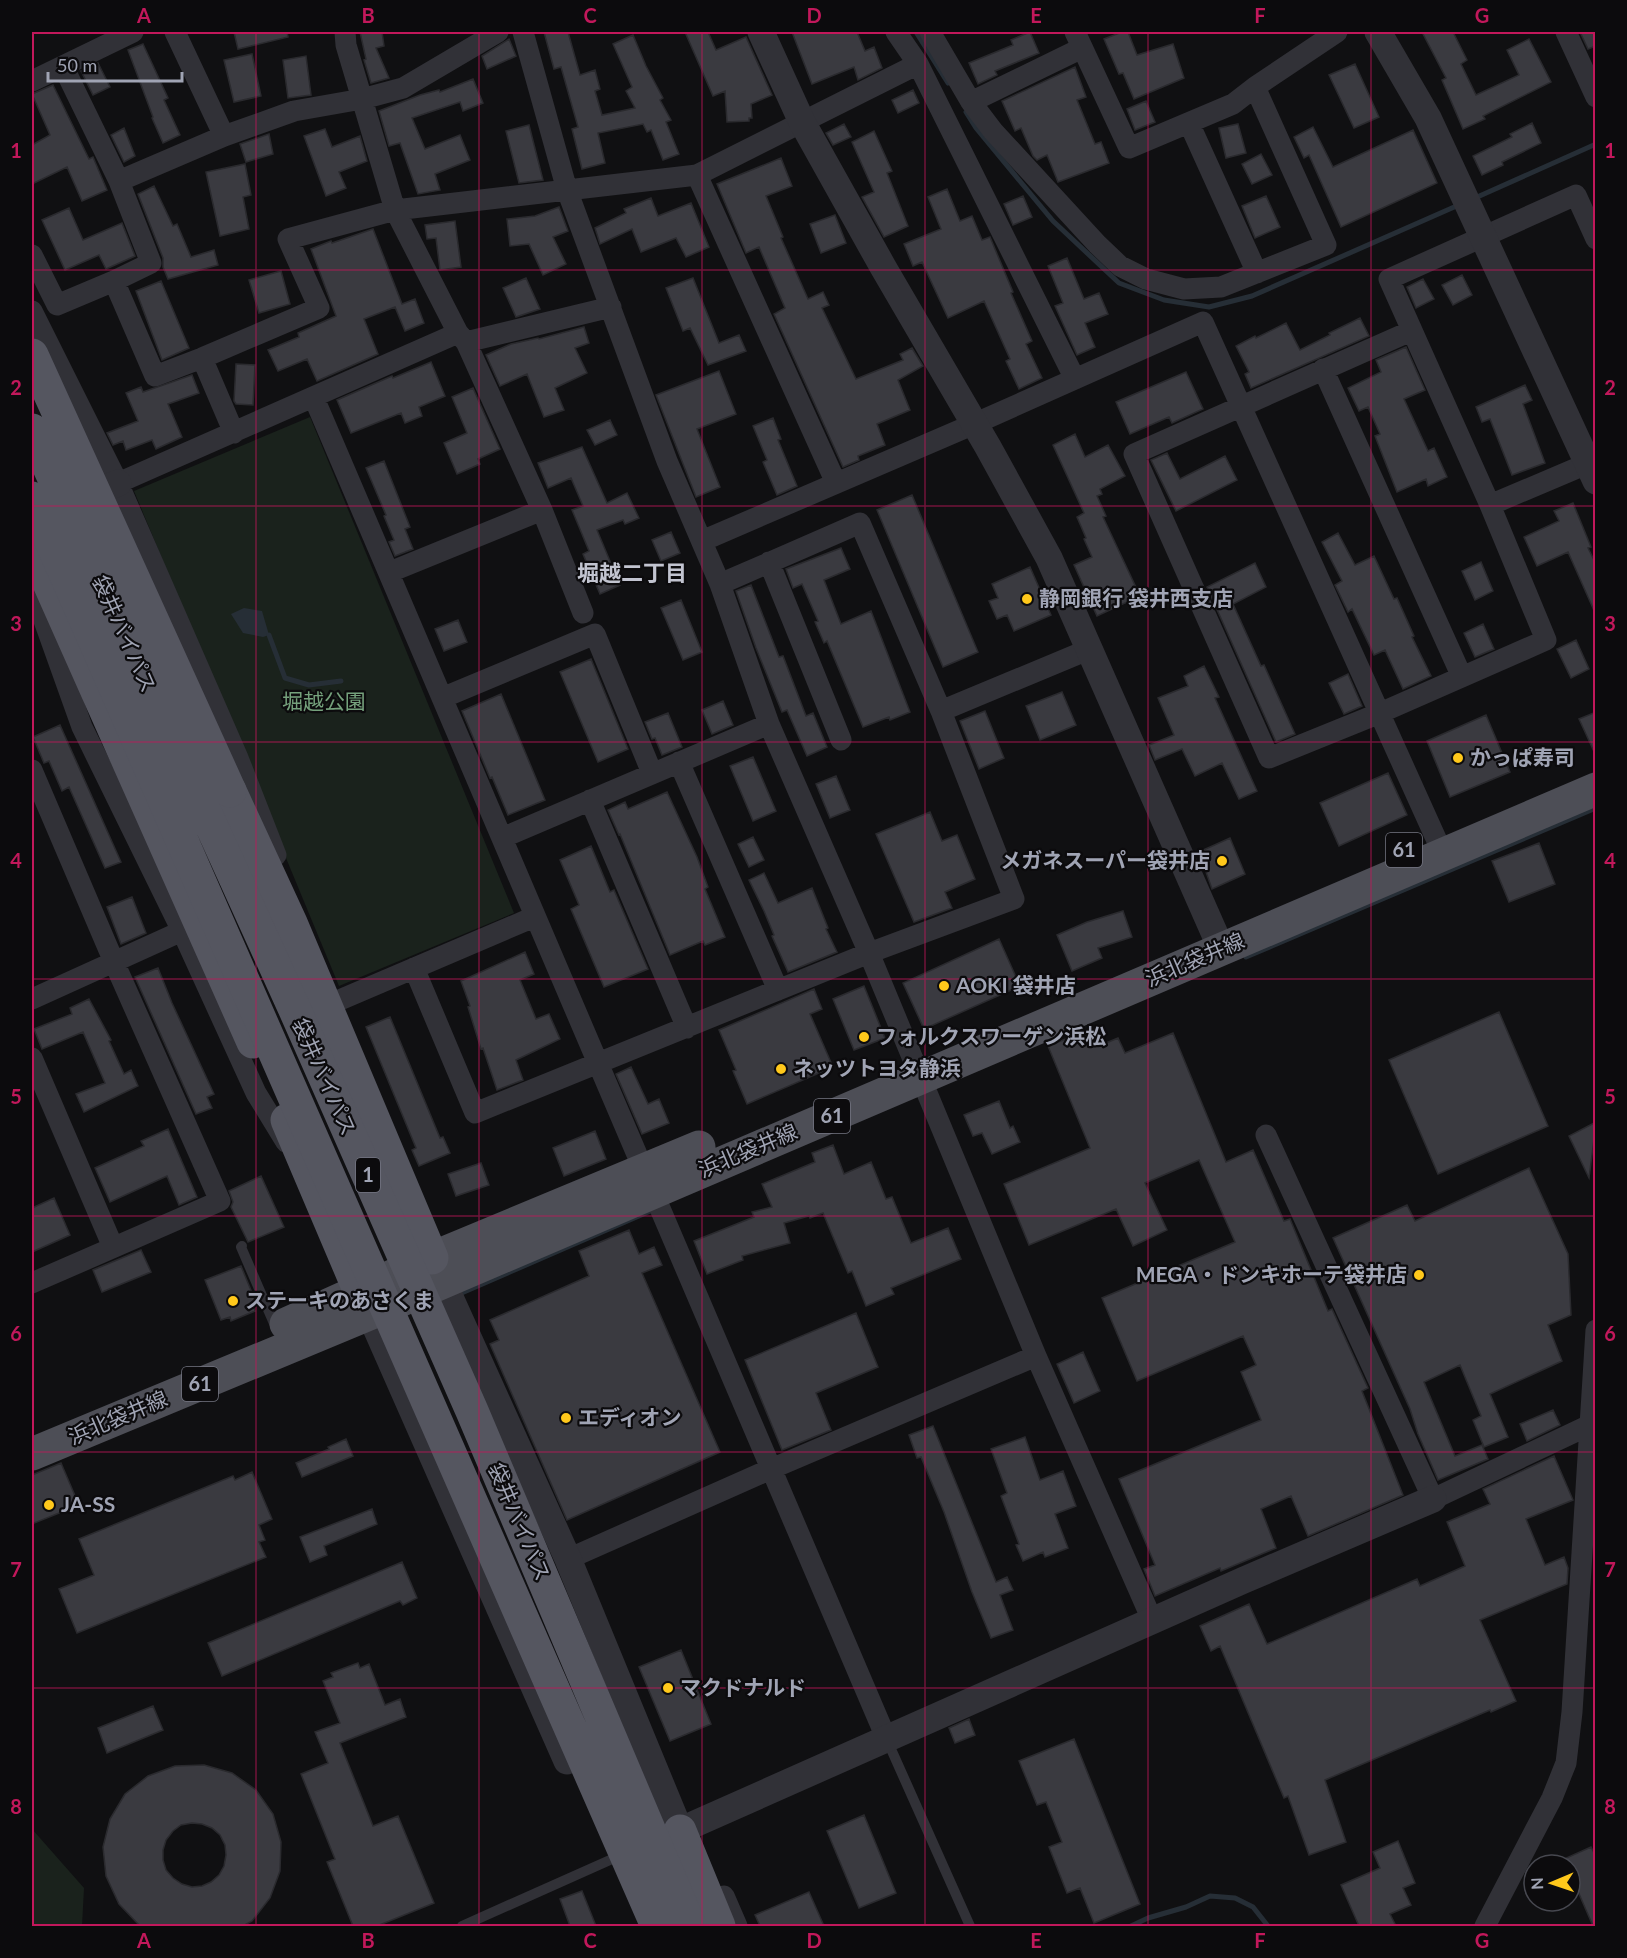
<svg xmlns="http://www.w3.org/2000/svg" width="1627" height="1958" font-family="Lato,'Noto Sans JP',sans-serif">
<rect width="100%" height="100%" fill="#101012"/>
<!-- green -->
<path fill="#1a221c" d="M310,417L514,913L339,986L134,491Z
M32,1829L84,1888L82,1926H32Z"/>
<!-- water -->
<path fill="#262e36" d="M244,608L262,611L269,635L263,637L243,633L231,614Z"/>
<g fill="none" stroke-linecap="round" stroke-linejoin="round">
<!-- stream -->
<path stroke="#262e36" stroke-width="5" d="M916,32L948,83
M966,112L976,128L1053,221L1119,283L1164,300L1209,307L1252,296L1461,204
M1475,198L1596,144
M269,635L285,678L309,685L341,681
M1246,957L1596,808
M457,1295L655,1209
M1131,1926L1148,1918L1186,1907L1210,1896L1235,1898L1253,1907L1268,1926"/>
</g>
<!-- building -->
<path fill="#3a3a40" stroke="#2a2a2e" stroke-width="1.5" fill-rule="evenodd" d="M234,32H287L288,37L238,49Z
M360,32H382L384,46L376,48L389,78L371,83L364,60L366,59Z
M544,32H568L580,75L595,70L600,89L595,91L602,115L635,108L626,91L632,87L613,44L633,35L646,66L663,98L660,100L671,120L666,122L679,154L663,160L651,130L647,132L643,124L598,133L605,163L582,169L572,129L578,127L561,67L554,69Z
M685,32H708L716,50L746,37L772,95L751,104L752,118H749V121L727,122L725,91L713,96Z
M792,32H857L865,51L874,47L882,68L858,80L854,67L812,84Z
M1030,32L1039,53L995,71L997,75L978,84L969,63L1013,45L1011,40Z
M1122,32H1128L1137,55L1173,44L1184,78L1134,99L1123,73L1119,74L1104,39Z
M1422,32H1453L1467,60L1461,64L1476,95L1519,75L1507,50L1529,39L1551,82L1483,116L1485,119L1463,129L1442,80L1446,78Z
M1580,32H1596V46L1588,49Z
M509,39L516,56L487,69L482,56Z
M143,44L168,98L164,100L180,135L163,143L152,118L153,117L128,50Z
M252,54L261,96L234,102L224,60Z
M306,56L311,95L288,98L283,60Z
M98,63L110,87L93,95L81,71Z
M1355,64L1379,117L1354,128L1329,75Z
M1075,67L1086,97L1077,100L1095,144L1101,142L1109,163L1058,182L1047,155L1037,160L1033,156L1021,128L1015,131L1002,101Z
M473,79L483,103L463,111L460,102L412,118L425,149L460,135L470,160L435,174L440,190L418,194L400,143L389,146L379,111L420,95L439,90L440,92Z
M53,85L89,159L93,157L107,190L82,201L67,167L32,184V145L50,135L32,94Z
M913,90L919,103L898,113L892,100Z
M1146,101L1155,122L1135,130L1127,109Z
M1532,123L1541,143L1502,162L1503,165L1482,175L1473,156L1512,137L1510,134Z
M844,124L851,137L833,145L826,133Z
M1238,124L1246,153L1226,158L1219,128Z
M529,125L543,180L519,183L506,131Z
M1313,127L1333,167L1413,130L1437,183L1341,227L1309,155L1304,158L1294,137Z
M124,128L135,156L124,162L111,135Z
M325,129L332,147L360,136L367,161L339,172L346,188L326,196L304,136Z
M874,131L892,171L887,173L908,226L884,237L862,197L874,192L852,142Z
M269,134L273,154L246,162L240,144Z
M1261,154L1272,175L1252,184L1242,164Z
M781,158L792,186L766,196L783,237L781,238L808,299L823,292L829,305L822,308L856,379L903,360L900,354L912,348L923,366L898,380L910,410L877,424L885,445L858,456L859,460L843,467L774,314L785,308L759,247L746,253L717,184Z
M245,164L251,195L243,197L249,229L220,236L206,172Z
M154,186L173,226L177,224L191,257L214,250L218,265L168,279L163,267V258L138,194Z
M947,189L960,221L972,216L982,240L990,237L1013,292L1011,293L1032,341L1026,344L1042,378L1019,389L1006,361L1010,359L984,301L948,318L922,262L913,266L904,244L941,229L928,197Z
M1023,196L1032,217L1013,225L1004,204Z
M1266,196L1280,227L1255,238L1242,206Z
M651,198L658,216L691,203L709,247L686,257L676,238L641,252L632,229L600,244L595,228L626,213L624,209Z
M559,207L568,231L553,237L566,264L543,275L529,244L510,246L507,219L535,216Z
M69,208L83,240L122,223L135,256L106,269L99,255L65,270L42,220Z
M835,215L846,243L821,253L810,224Z
M455,221L461,267L440,270L436,238L427,239L425,225Z
M373,229L402,304L415,299L424,323L405,331L395,307L364,319L378,354L317,381L307,359L278,371L268,350L299,337L298,333L336,316L311,249L331,241L332,243Z
M1067,258L1084,299L1099,293L1108,314L1085,323L1095,347L1077,355L1055,306L1063,303L1048,266Z
M281,271L290,304L259,313L249,280Z
M1462,275L1472,295L1453,305L1442,285Z
M526,278L540,309L516,317L503,288Z
M693,278L719,343L739,335L746,351L708,365L690,328L683,331L666,288Z
M1423,279L1434,299L1416,308L1407,287Z
M161,281L189,348L162,360L136,291Z
M1360,318L1369,336L1251,388L1245,374L1249,372L1236,346L1255,336L1256,338L1286,323L1300,350L1330,335L1329,333Z
M584,327L589,343L575,348L587,373L555,388L564,410L544,417L527,374L500,386L486,355L511,344L538,338L539,339Z
M1406,347L1425,390L1404,399L1428,451L1434,448L1447,477L1428,486L1426,479L1397,492L1375,436L1380,434L1368,407L1359,411L1348,388L1381,372L1376,360Z
M431,362L445,396L419,407L422,416L405,423L401,413L351,433L337,400L392,376L393,378Z
M236,364L255,365L253,405L236,404L234,401Z
M719,371L736,414L697,429L720,487L696,497L656,395Z
M1186,372L1203,409L1172,423L1169,417L1130,434L1116,402Z
M192,375L199,393L168,404L182,437L156,449L152,440L126,450L123,441L113,445L107,433L138,421L126,393L141,387L143,392Z
M1525,385L1532,400L1523,404L1545,463L1512,475L1490,419L1482,422L1476,407Z
M473,388L500,449L478,459L480,464L457,474L444,443L467,433L452,397Z
M773,418L781,439L778,440L797,486L777,495L763,462L767,460L753,426Z
M610,420L617,435L595,445L587,430Z
M1075,434L1085,457L1108,445L1125,476L1100,489L1102,494L1097,496L1106,516L1103,517L1140,596L1097,616L1074,565L1092,557L1084,539L1086,538L1077,517L1084,513L1053,445Z
M582,447L607,503L627,493L639,518L625,524L623,520L597,530L620,585L600,594L583,554L589,551L572,510L583,506L571,478L548,488L538,463Z
M1167,453L1180,479L1225,456L1237,480L1176,511L1151,460Z
M384,461L410,527L405,529L413,549L395,556L389,542L394,540L384,516L386,515L366,468Z
M912,495L978,652L943,667L877,510Z
M1573,503L1591,547L1588,548L1596,564V615L1568,552L1537,566L1524,537L1559,521L1554,511Z
M671,532L680,553L661,561L652,540Z
M1338,533L1355,565L1374,556L1394,599L1397,598L1414,636L1412,637L1431,676L1403,689L1385,650L1374,655L1352,609L1348,612L1335,585L1342,581L1322,542Z
M841,548L850,569L824,580L841,624L871,611L910,712L890,720L889,717L863,727L827,641L824,643L815,622L818,621L802,584L793,588L786,569Z
M1481,562L1493,591L1475,600L1462,571Z
M1255,563L1266,587L1233,604L1261,666L1264,665L1295,734L1276,742L1207,587Z
M1030,567L1051,615L1014,631L1007,615L997,619L989,601L998,598L992,584Z
M751,585L779,657L783,656L806,716L813,713L827,747L807,756L787,710L782,712L756,648L736,591Z
M681,600L702,652L683,660L661,608Z
M458,620L467,642L444,651L435,629Z
M1483,624L1494,649L1475,657L1464,633Z
M1576,640L1589,669L1571,678L1557,649Z
M591,659L628,749L598,762L560,672Z
M1204,666L1219,697L1215,698L1257,791L1239,799L1222,763L1195,776L1182,749L1155,760L1149,745L1174,735L1158,698L1188,686L1184,676Z
M1348,674L1362,706L1344,714L1329,683Z
M1062,692L1076,725L1040,740L1026,706Z
M501,694L545,800L508,815L492,777L490,778L462,711Z
M723,701L733,725L712,734L702,710Z
M985,711L1004,758L979,769L960,721Z
M1596,712V756L1579,719Z
M668,713L682,747L662,755L655,738L652,739L645,722Z
M1486,715L1510,772L1450,797L1427,741Z
M60,725L121,862L105,868L69,787L62,791L49,761L44,763L33,737Z
M753,757L776,811L753,821L730,766Z
M1388,773L1407,815L1339,846L1320,803Z
M836,776L850,810L830,818L816,784Z
M667,792L697,857L708,887L705,889L725,937L705,945L703,941L670,955L620,834L619,835L608,810L625,802L628,809Z
M930,812L942,841L957,835L975,879L945,892L952,908L914,922L876,834Z
M753,837L764,860L749,867L738,844Z
M1230,838L1245,874L1212,889L1199,852Z
M1539,843L1555,884L1509,902L1492,861Z
M591,846L610,892L614,890L648,969L604,987L571,909L579,905L560,860Z
M764,873L778,903L812,888L828,928L826,929L837,952L788,972L772,936L774,935L764,911L749,880Z
M132,897L146,933L121,944L107,907Z
M1123,911L1132,937L1098,948L1102,958L1072,971L1057,935L1087,922Z
M999,939L1020,986L924,1029L903,983Z
M525,952L534,974L520,980L536,1019L549,1014L560,1039L516,1060L523,1080L497,1090L483,1048L481,1049L468,1007L470,1006L461,981Z
M158,968L172,1003L214,1094L207,1097L212,1108L196,1114L135,977Z
M864,986L885,1038L854,1050L833,999Z
M814,989L822,1009L810,1014L833,1067L747,1104L733,1071L736,1070L719,1030Z
M89,999L111,1040L109,1041L124,1074L131,1070L138,1086L84,1112L76,1094L105,1083L83,1032L42,1049L34,1029L72,1014L70,1008Z
M1499,1012L1548,1126L1438,1174L1389,1060Z
M390,1017L440,1138L443,1137L450,1153L419,1166L412,1150L416,1148L366,1027Z
M1086,1031L1101,1045L1118,1038L1125,1053L1173,1033L1226,1162L1253,1150L1284,1221L1290,1219L1328,1311L1332,1309L1368,1388L1362,1391L1403,1495L1308,1536L1291,1496L1261,1509L1276,1548L1221,1571L1220,1568L1155,1596L1144,1569L1155,1565L1119,1479L1261,1420L1241,1372L1256,1365L1243,1336L1137,1381L1102,1298L1235,1242L1199,1160L1145,1183L1167,1230L1133,1246L1116,1209L1029,1245L1004,1184L1090,1148L1048,1046Z
M631,1067L648,1104L659,1099L669,1123L642,1134L616,1074Z
M999,1101L1010,1128L1013,1126L1020,1142L992,1154L982,1133L973,1136L964,1115Z
M1596,1122V1124L1589,1178L1569,1136Z
M168,1129L197,1197L179,1205L167,1176L110,1202L95,1168L144,1146L141,1141Z
M595,1131L606,1159L564,1176L553,1148Z
M833,1145L844,1174L871,1162L886,1199L892,1197L911,1243L948,1228L961,1259L891,1288L894,1294L866,1306L852,1271L848,1273L823,1213L810,1218L809,1216L784,1223L790,1243L742,1256L743,1260L707,1274L694,1241L754,1217L752,1212L772,1207L762,1184L815,1162L812,1153Z
M481,1163L489,1185L456,1196L448,1174Z
M1529,1168L1568,1254L1571,1315L1548,1325L1562,1361L1490,1394L1508,1437L1484,1447L1473,1420L1481,1416L1460,1365L1424,1382L1455,1456L1482,1445L1488,1459L1438,1480L1418,1434L1410,1409L1333,1238L1407,1205L1415,1221Z
M261,1176L284,1227L248,1242L231,1207L233,1202L229,1191Z
M54,1198L70,1235L32,1252V1208Z
M629,1230L639,1254L654,1247L662,1265L642,1273L720,1452L567,1520L490,1344L499,1340L490,1320L589,1276L579,1251Z
M141,1250L151,1272L102,1292L93,1270Z
M241,1266L257,1305L253,1306L255,1311L231,1321L230,1317L221,1320L205,1280Z
M856,1313L878,1367L816,1393L831,1430L782,1450L745,1360Z
M1083,1352L1100,1391L1074,1403L1057,1364Z
M1553,1410L1560,1425L1527,1441L1520,1424Z
M933,1426L996,1582L1007,1577L1013,1590L1000,1595L1013,1630L991,1638L972,1592L944,1512L921,1457L917,1458L909,1435Z
M1025,1437L1040,1480L1063,1471L1076,1506L1055,1514L1068,1548L1045,1557L1043,1552L1023,1561L1016,1545L1019,1544L1001,1496L1007,1493L991,1449Z
M346,1439L353,1456L302,1477L296,1463L329,1449L328,1447Z
M1554,1456L1573,1500L1526,1519L1545,1565L1564,1557L1568,1568L1567,1584L1480,1620L1516,1701L1491,1712L1490,1710L1325,1780L1346,1842L1309,1855L1288,1796L1284,1798L1220,1646L1211,1651L1200,1626L1249,1604L1267,1644L1417,1579L1420,1586L1465,1566L1447,1522L1490,1504L1483,1489Z
M61,1463L79,1505L32,1524V1475Z
M252,1472L272,1519L259,1525L265,1540L259,1542L266,1557L77,1633L59,1589L94,1575L79,1539L233,1476L235,1480Z
M372,1509L377,1524L324,1546L327,1555L310,1562L300,1537Z
M402,1562L417,1598L403,1605L400,1601L222,1676L208,1643Z
M681,1650L711,1724L670,1741L639,1667Z
M358,1663L360,1668L369,1664L385,1705L400,1699L406,1717L340,1743L373,1826L398,1816L434,1903L377,1926H353L327,1862L335,1859L301,1774L328,1763L315,1732L340,1723L323,1681L333,1677L331,1673Z
M153,1706L163,1730L107,1753L98,1728Z
M969,1719L975,1735L955,1743L949,1728Z
M1074,1739L1140,1904L1094,1923L1080,1888L1067,1893L1049,1847L1062,1842L1046,1802L1037,1805L1019,1761Z
M204,1765L232,1773L256,1790L273,1814L281,1842L280,1871L270,1898L252,1921L243,1926H140L119,1904L106,1876L103,1847L110,1819L125,1794L148,1776L175,1766ZM192,1823L202,1824L212,1828L220,1835L225,1845L226,1855L224,1866L219,1875L211,1882L202,1886L192,1887L182,1884L173,1878L166,1870L163,1860V1850L166,1840L173,1831L181,1825Z
M864,1815L896,1893L859,1908L827,1831Z
M1398,1841L1415,1883L1403,1888L1411,1905L1390,1914L1396,1926H1359L1341,1885L1380,1868L1373,1852Z
M1591,1847L1596,1857V1926H1593L1570,1873V1865H1567L1564,1859Z
M582,1891L596,1926H570L560,1899Z
M809,1892L824,1926H760L755,1915Z"/>
<g fill="none" stroke-linecap="round" stroke-linejoin="round">
<!-- service -->
<path stroke="#313137" stroke-width="10" d="M242,1246L241,1247L276,1328
M887,1740L970,1926
M462,1926L610,1860"/>
<!-- minor -->
<path stroke="#313137" stroke-width="21" d="M175,32L224,136
M345,32L346,45L395,210L458,333L466,342L542,510L583,613
M523,32L567,190L667,461L720,584L769,724L869,953L1036,1356L1153,1622
M896,32L918,64L1075,379
M930,32L971,102L1082,48
M1075,32L1129,148L1233,104L1255,87L1337,32
M1566,32L1596,97
M32,81L133,32
M971,102L993,131L1097,244L1120,266L1146,279L1184,289L1221,287L1326,245L1255,87
M1189,123L1257,273
M697,175L836,483
M119,181L224,136L294,111L362,99L403,88L498,32
M32,255L57,305L114,281L151,263L119,181L63,66
M114,281L155,376L202,358L319,308L288,239L395,210L697,175L918,64
M32,311L118,483L238,758L276,855
M1411,331L1134,454L1269,758L1380,713L1546,640L1490,505L1389,279L1576,195L1596,239
M466,342L611,307
M202,358L234,433
M1323,369L1462,677
M314,398L887,1740
M118,483L458,333
M1490,505L1596,460
M702,541L974,424L1203,322L1443,854
M769,562L841,740
M390,572L542,510
M32,587L82,727L182,931L256,1093L286,1142
M442,698L595,634L652,773
M941,711L1090,649
M679,762L778,990
M32,770L114,962L220,1201L32,1283
M590,800L687,1028
M502,838L769,724
M414,968L475,1113L869,953L1014,899L941,711L860,523L720,584
M32,999L182,931
M335,1002L534,917
M32,1058L113,1247
M1266,1135L1433,1499L1596,1422
M568,1559L771,1469L1036,1356
M724,1896L737,1926
M1485,1926L1552,1798L1566,1763L1572,1712L1596,1330"/>
<!-- tertiary -->
<path stroke="#313137" stroke-width="27" d="M761,32L802,122L883,267L988,447L1049,558L1221,948
M1378,32L1428,118L1596,481
M77,500L118,483
M435,1264L568,1559L680,1831
M362,1296L567,1761
M663,1838L1244,1580L1433,1499"/>
<!-- primary -->
<path stroke="#4d4e56" stroke-width="33" d="M286,1324L432,1258L699,1147
M32,1454L369,1314L1596,789"/>
<!-- trunk -->
<path stroke="#555660" stroke-width="33" d="M32,545L253,1042
M230,791L291,923L432,1258
M287,1120L360,1292
M680,1831L719,1926"/>
<!-- trunk-bridge -->
<path stroke="#555660" stroke-width="33" d="M32,355L230,791
M32,430L295,1010L472,1411L690,1926
M32,498L657,1926"/>
</g>
<!-- grid -->
<path fill="none" stroke="#c2185b" stroke-width="1.5" stroke-opacity="0.55" d="M256,32V1926M479,32V1926M702,32V1926M925,32V1926M1148,32V1926M1371,32V1926M32,270H1596M32,506H1596M32,742H1596M32,979H1596M32,1216H1596M32,1452H1596M32,1688H1596"/>
<!-- markers -->
<g fill="#ffc81b" stroke="#0c0b0d" stroke-width="2">
<circle cx="1027" cy="599" r="6"/>
<circle cx="1458" cy="758" r="6"/>
<circle cx="1222" cy="861" r="6"/>
<circle cx="944" cy="986" r="6"/>
<circle cx="864" cy="1037" r="6"/>
<circle cx="781" cy="1069" r="6"/>
<circle cx="1419" cy="1275" r="6"/>
<circle cx="233" cy="1301" r="6"/>
<circle cx="566" cy="1418" r="6"/>
<circle cx="49" cy="1505" r="6"/>
<circle cx="668" cy="1688" r="6"/>
</g>
<g text-anchor="middle" stroke-width="4.5" stroke-linejoin="round" paint-order="stroke">
<!-- shield labels -->
<g fill="#0c0b0d" stroke="#747682" stroke-width="1.5">
<rect x="1386" y="833" width="36" height="34" rx="4.5"/>
<rect x="814" y="1099" width="36" height="34" rx="4.5"/>
<rect x="356" y="1158" width="24" height="34" rx="4.5"/>
<rect x="182" y="1367" width="36" height="34" rx="4.5"/>
</g>
<g font-size="20" font-weight="bold" fill="#a0a4b4">
<text x="1404" y="857">61</text>
<text x="832" y="1123">61</text>
<text x="368" y="1182">1</text>
<text x="200" y="1391">61</text>
</g>
<!-- poi labels -->
<g font-size="21" font-weight="bold" fill="#a0a4b4" stroke="#0c0b0d" text-anchor="start">
<text x="1039" y="606">静岡銀行 袋井西支店</text>
<text x="1470" y="765">かっぱ寿司</text>
<text x="1210" y="868" text-anchor="end">メガネスーパー袋井店</text>
<text x="956" y="993">AOKI 袋井店</text>
<text x="876" y="1044">フォルクスワーゲン浜松</text>
<text x="793" y="1076">ネッツトヨタ静浜</text>
<text x="1407" y="1282" text-anchor="end">MEGA・ドンキホーテ袋井店</text>
<text x="245" y="1308">ステーキのあさくま</text>
<text x="578" y="1425">エディオン</text>
<text x="61" y="1512">JA-SS</text>
<text x="680" y="1695">マクドナルド</text>
</g>
<!-- street labels -->
<g font-size="21" fill="#a0a4b4" stroke="#0c0b0d">
<text transform="translate(124 634) rotate(66)" y="7">袋井バイパス</text>
<text transform="translate(1195 960) rotate(-23)" y="7">浜北袋井線</text>
<text transform="translate(324 1077) rotate(66)" y="7">袋井バイパス</text>
<text transform="translate(748 1151) rotate(-23)" y="7">浜北袋井線</text>
<text transform="translate(118 1418) rotate(-23)" y="7">浜北袋井線</text>
<text transform="translate(519 1522) rotate(67)" y="7">袋井バイパス</text>
</g>
<!-- park labels -->
<g font-size="21" fill="#75a17c" stroke="#0c0b0d">
<text x="324" y="709">堀越公園</text>
</g>
<!-- neighbourhood labels -->
<g font-size="22" font-weight="bold" fill="#c2c4d0" stroke="#0c0b0d">
<text x="632" y="581">堀越二丁目</text>
</g>
</g>
<!-- border -->
<rect width="1627" height="1958" fill="none" stroke="#0c0b0d" stroke-width="66"/>
<!-- north arrow -->
<g transform="translate(1552 1883) rotate(268)"><circle r="28" fill="#0c0b0d" stroke="#474850" stroke-width="1.5"/>
<path d="M0-4.5L10 22L0 15L-10 22Z" fill="#ffc81b"/>
<text y="-9" font-size="16" font-weight="bold" text-anchor="middle" fill="#a0a4b4">N</text>
</g>
<!-- scale -->
<path d="M48 72v9h134v-9" fill="none" stroke="#a0a4b4" stroke-width="3"/>
<text x="57" y="72" font-size="18" fill="#a0a4b4" stroke="#0c0b0d" stroke-width="4.5" paint-order="stroke">50 m</text>
<rect x="33" y="33" width="1561" height="1892" fill="none" stroke="#c2185b" stroke-width="2"/>
<g font-size="20" text-anchor="middle" font-weight="bold" fill="#c2185b">
<text x="144" y="23">A</text>
<text x="368" y="23">B</text>
<text x="590" y="23">C</text>
<text x="814" y="23">D</text>
<text x="1036" y="23">E</text>
<text x="1260" y="23">F</text>
<text x="1482" y="23">G</text>
<text x="16" y="158">1</text>
<text x="1610" y="158">1</text>
<text x="16" y="395">2</text>
<text x="1610" y="395">2</text>
<text x="16" y="631">3</text>
<text x="1610" y="631">3</text>
<text x="16" y="868">4</text>
<text x="1610" y="868">4</text>
<text x="16" y="1104">5</text>
<text x="1610" y="1104">5</text>
<text x="16" y="1341">6</text>
<text x="1610" y="1341">6</text>
<text x="16" y="1577">7</text>
<text x="1610" y="1577">7</text>
<text x="16" y="1814">8</text>
<text x="1610" y="1814">8</text>
<text x="144" y="1948">A</text>
<text x="368" y="1948">B</text>
<text x="590" y="1948">C</text>
<text x="814" y="1948">D</text>
<text x="1036" y="1948">E</text>
<text x="1260" y="1948">F</text>
<text x="1482" y="1948">G</text>
</g>
</svg>
